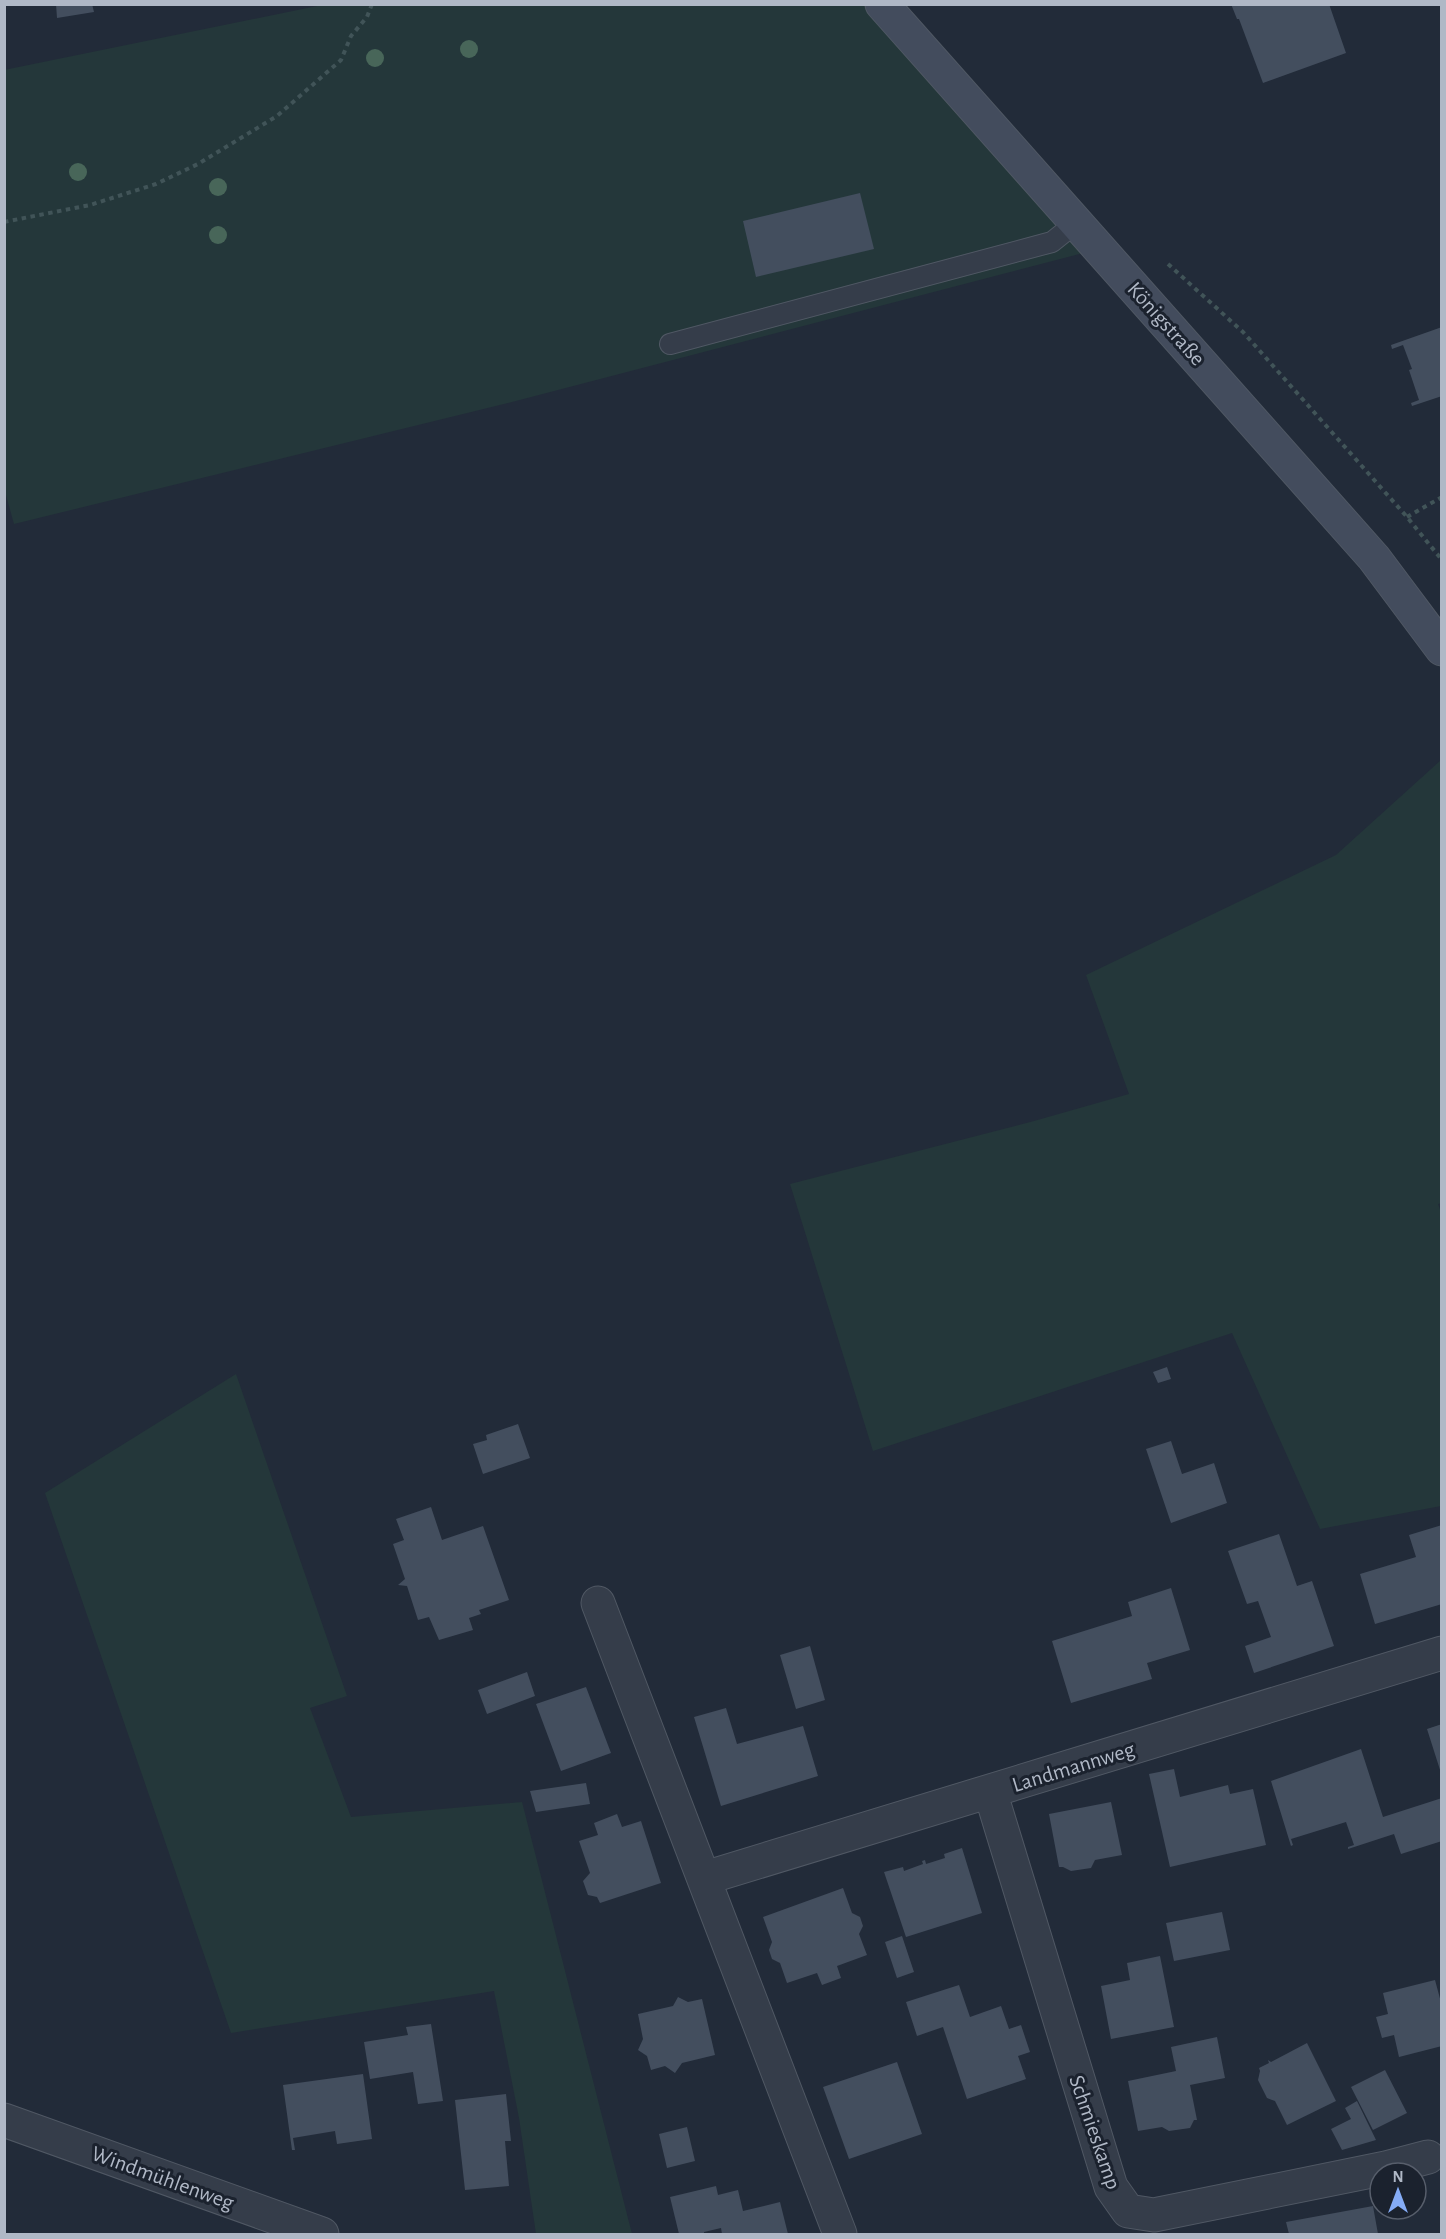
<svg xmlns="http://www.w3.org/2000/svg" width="1446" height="2239" font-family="'Alegreya Sans',sans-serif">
<rect width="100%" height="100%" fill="#222b39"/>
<!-- green -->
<path fill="#24373a" d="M322,5H869L1091,251L512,402L14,524L4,488V70Z
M1441,760L1442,1203L1438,1204L1442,1215L1441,1506L1320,1529L1232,1333L873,1451L790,1184L1034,1121L1129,1094L1086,975L1336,855Z
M236,1374L347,1696L310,1708L351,1817L522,1802L632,2234H536L519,2118L494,1991L231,2033L45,1493Z"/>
<!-- building -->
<path fill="#434e5e" d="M56,4H92L94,12L57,18Z
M1231,4H1329L1346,53L1263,83L1239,19H1237Z
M860,193L874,249L756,277L743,221Z
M1442,327V396L1412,406L1411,403L1419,400L1409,370L1412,369L1403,345L1392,349L1391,345Z
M1167,1367L1171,1379L1158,1383L1153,1372Z
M518,1424L530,1458L483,1474L473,1444L487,1440L486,1435Z
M1171,1441L1182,1474L1214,1463L1227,1503L1171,1523L1146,1449Z
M431,1507L442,1540L483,1526L509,1600L479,1610L481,1614L469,1618L473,1630L439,1640L429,1617L418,1620L407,1586L398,1585L405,1579L393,1544L404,1540L396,1519Z
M1442,1525V1604L1375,1624L1360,1574L1416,1557L1409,1535Z
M1279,1534L1297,1586L1312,1581L1334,1646L1254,1673L1245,1646L1271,1637L1258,1601L1247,1604L1228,1551Z
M1171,1588L1190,1650L1147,1663L1152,1679L1071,1703L1052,1641L1132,1616L1128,1602Z
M810,1646L825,1700L796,1709L780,1655Z
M527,1672L535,1696L487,1714L478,1690Z
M586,1687L611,1753L561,1771L536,1704Z
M726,1708L737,1744L803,1726L818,1776L721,1806L694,1717Z
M1442,1724V1773H1441L1427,1729Z
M1361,1749L1383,1817L1442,1798V1841L1401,1854L1394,1834L1348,1849V1847L1354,1845L1346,1822L1291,1839L1293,1845L1291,1846L1271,1781Z
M1174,1769L1180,1797L1228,1785L1230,1794L1253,1789L1266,1845L1170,1867L1149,1774Z
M586,1783L590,1804L536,1812L530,1791Z
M1111,1802L1122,1855L1095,1860L1091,1868L1071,1871L1063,1867H1059L1049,1814Z
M617,1814L622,1827L641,1821L661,1883L600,1903L597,1897L588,1895L583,1881L590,1873L579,1841L598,1835L594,1823Z
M962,1848L982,1913L906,1937L884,1872L903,1867L904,1871L923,1864L922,1861L925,1860L926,1864L945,1858L944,1854Z
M843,1888L852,1913L860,1917L863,1926L859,1934L867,1955L837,1966L841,1978L822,1985L817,1973L787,1983L780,1963L772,1959L769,1950L772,1942L763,1917Z
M1222,1912L1230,1950L1174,1961L1166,1923Z
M902,1936L914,1972L897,1978L885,1942Z
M1160,1956L1174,2027L1111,2039L1101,1986L1130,1980L1127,1963Z
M1435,1980L1442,2006V2046L1399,2057L1394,2035L1382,2038L1376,2017L1388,2014L1383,1993Z
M959,1985L970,2017L1001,2006L1009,2029L1021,2025L1030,2052L1018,2056L1026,2079L967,2099L943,2027L917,2036L906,2002Z
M678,1997L688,2002L702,1999L715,2055L682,2063L675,2073L665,2066L651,2070L647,2056L638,2050L643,2039L638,2014L673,2006Z
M431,2024L443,2101L418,2104L413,2072L370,2079L364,2042L408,2035L406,2027Z
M1217,2037L1225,2078L1190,2085L1197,2120H1194L1190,2128L1169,2131L1162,2127L1138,2131L1128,2081L1176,2071L1171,2047Z
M1307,2043L1336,2101L1287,2125L1275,2101L1267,2098L1258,2080L1260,2071L1259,2068L1269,2063L1268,2060L1271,2062Z
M897,2062L922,2134L849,2159L823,2087Z
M1385,2070L1407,2113L1373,2130L1351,2087Z
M363,2074L372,2139L337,2144L335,2131L293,2138L295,2150H292L283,2085Z
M506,2094L511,2141H505L509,2186L465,2190L455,2100Z
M1357,2101L1376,2140L1342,2150L1331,2129L1351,2119L1345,2108Z
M687,2127L695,2161L667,2168L659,2134Z
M716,2186L718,2195L738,2190L743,2211L780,2202L788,2234H722L721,2228L704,2232V2234H679L670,2197Z
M1373,2206L1378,2234H1289L1286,2222Z"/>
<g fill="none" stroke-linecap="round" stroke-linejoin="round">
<!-- service casing -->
<g stroke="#505864" stroke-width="22">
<path id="service" d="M670,344L1052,242L1077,222"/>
</g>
<!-- minor casing -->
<g stroke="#505864" stroke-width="35">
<path id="minor" d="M598,1603L840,2234
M990,1791L1111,2187L1128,2211L1154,2215L1386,2168L1428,2157
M705,1878L1442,1653
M4,2120L322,2234"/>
</g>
<!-- secondary casing -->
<g stroke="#505864" stroke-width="35">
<path id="secondary" d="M882,4L1374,558L1442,649"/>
</g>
<!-- path -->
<path stroke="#415458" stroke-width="4" stroke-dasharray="4.5 4.5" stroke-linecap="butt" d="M4,222L90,205L156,184L198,164L277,116L341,60L351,36L367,17L372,4
M1168,264L1243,332L1407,517L1442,560
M1407,517L1442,497"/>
<!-- service -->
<use href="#service" stroke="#353d4a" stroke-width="20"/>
<!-- minor -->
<use href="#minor" stroke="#353d4a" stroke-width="33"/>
<!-- secondary -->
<use href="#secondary" stroke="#434c5d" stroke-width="33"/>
</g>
<!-- trees -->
<g fill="#486659">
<circle cx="469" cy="49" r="9"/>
<circle cx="375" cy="58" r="9"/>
<circle cx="78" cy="172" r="9"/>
<circle cx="218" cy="187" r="9"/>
<circle cx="218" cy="235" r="9"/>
</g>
<g text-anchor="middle" stroke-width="6" stroke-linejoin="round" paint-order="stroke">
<!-- street labels -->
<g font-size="22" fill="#b0b8c6" stroke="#1b222e">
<text transform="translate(1167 323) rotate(48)" y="8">Königstraße</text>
<text transform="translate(1073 1766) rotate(-17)" y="8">Landmannweg</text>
<text transform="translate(1096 2132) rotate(71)" y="8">Schmieskamp</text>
<text transform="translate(163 2177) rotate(20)" y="8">Windmühlenweg</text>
</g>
</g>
<!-- border -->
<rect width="1446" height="2239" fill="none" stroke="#b0b8c6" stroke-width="12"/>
<!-- north arrow -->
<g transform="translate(1398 2191)"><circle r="28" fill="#1b222e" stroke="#575e6b" stroke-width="1.5"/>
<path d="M0-4.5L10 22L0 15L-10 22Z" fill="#85acf6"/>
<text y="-9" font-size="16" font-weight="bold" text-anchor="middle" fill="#b0b8c6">N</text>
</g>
</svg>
